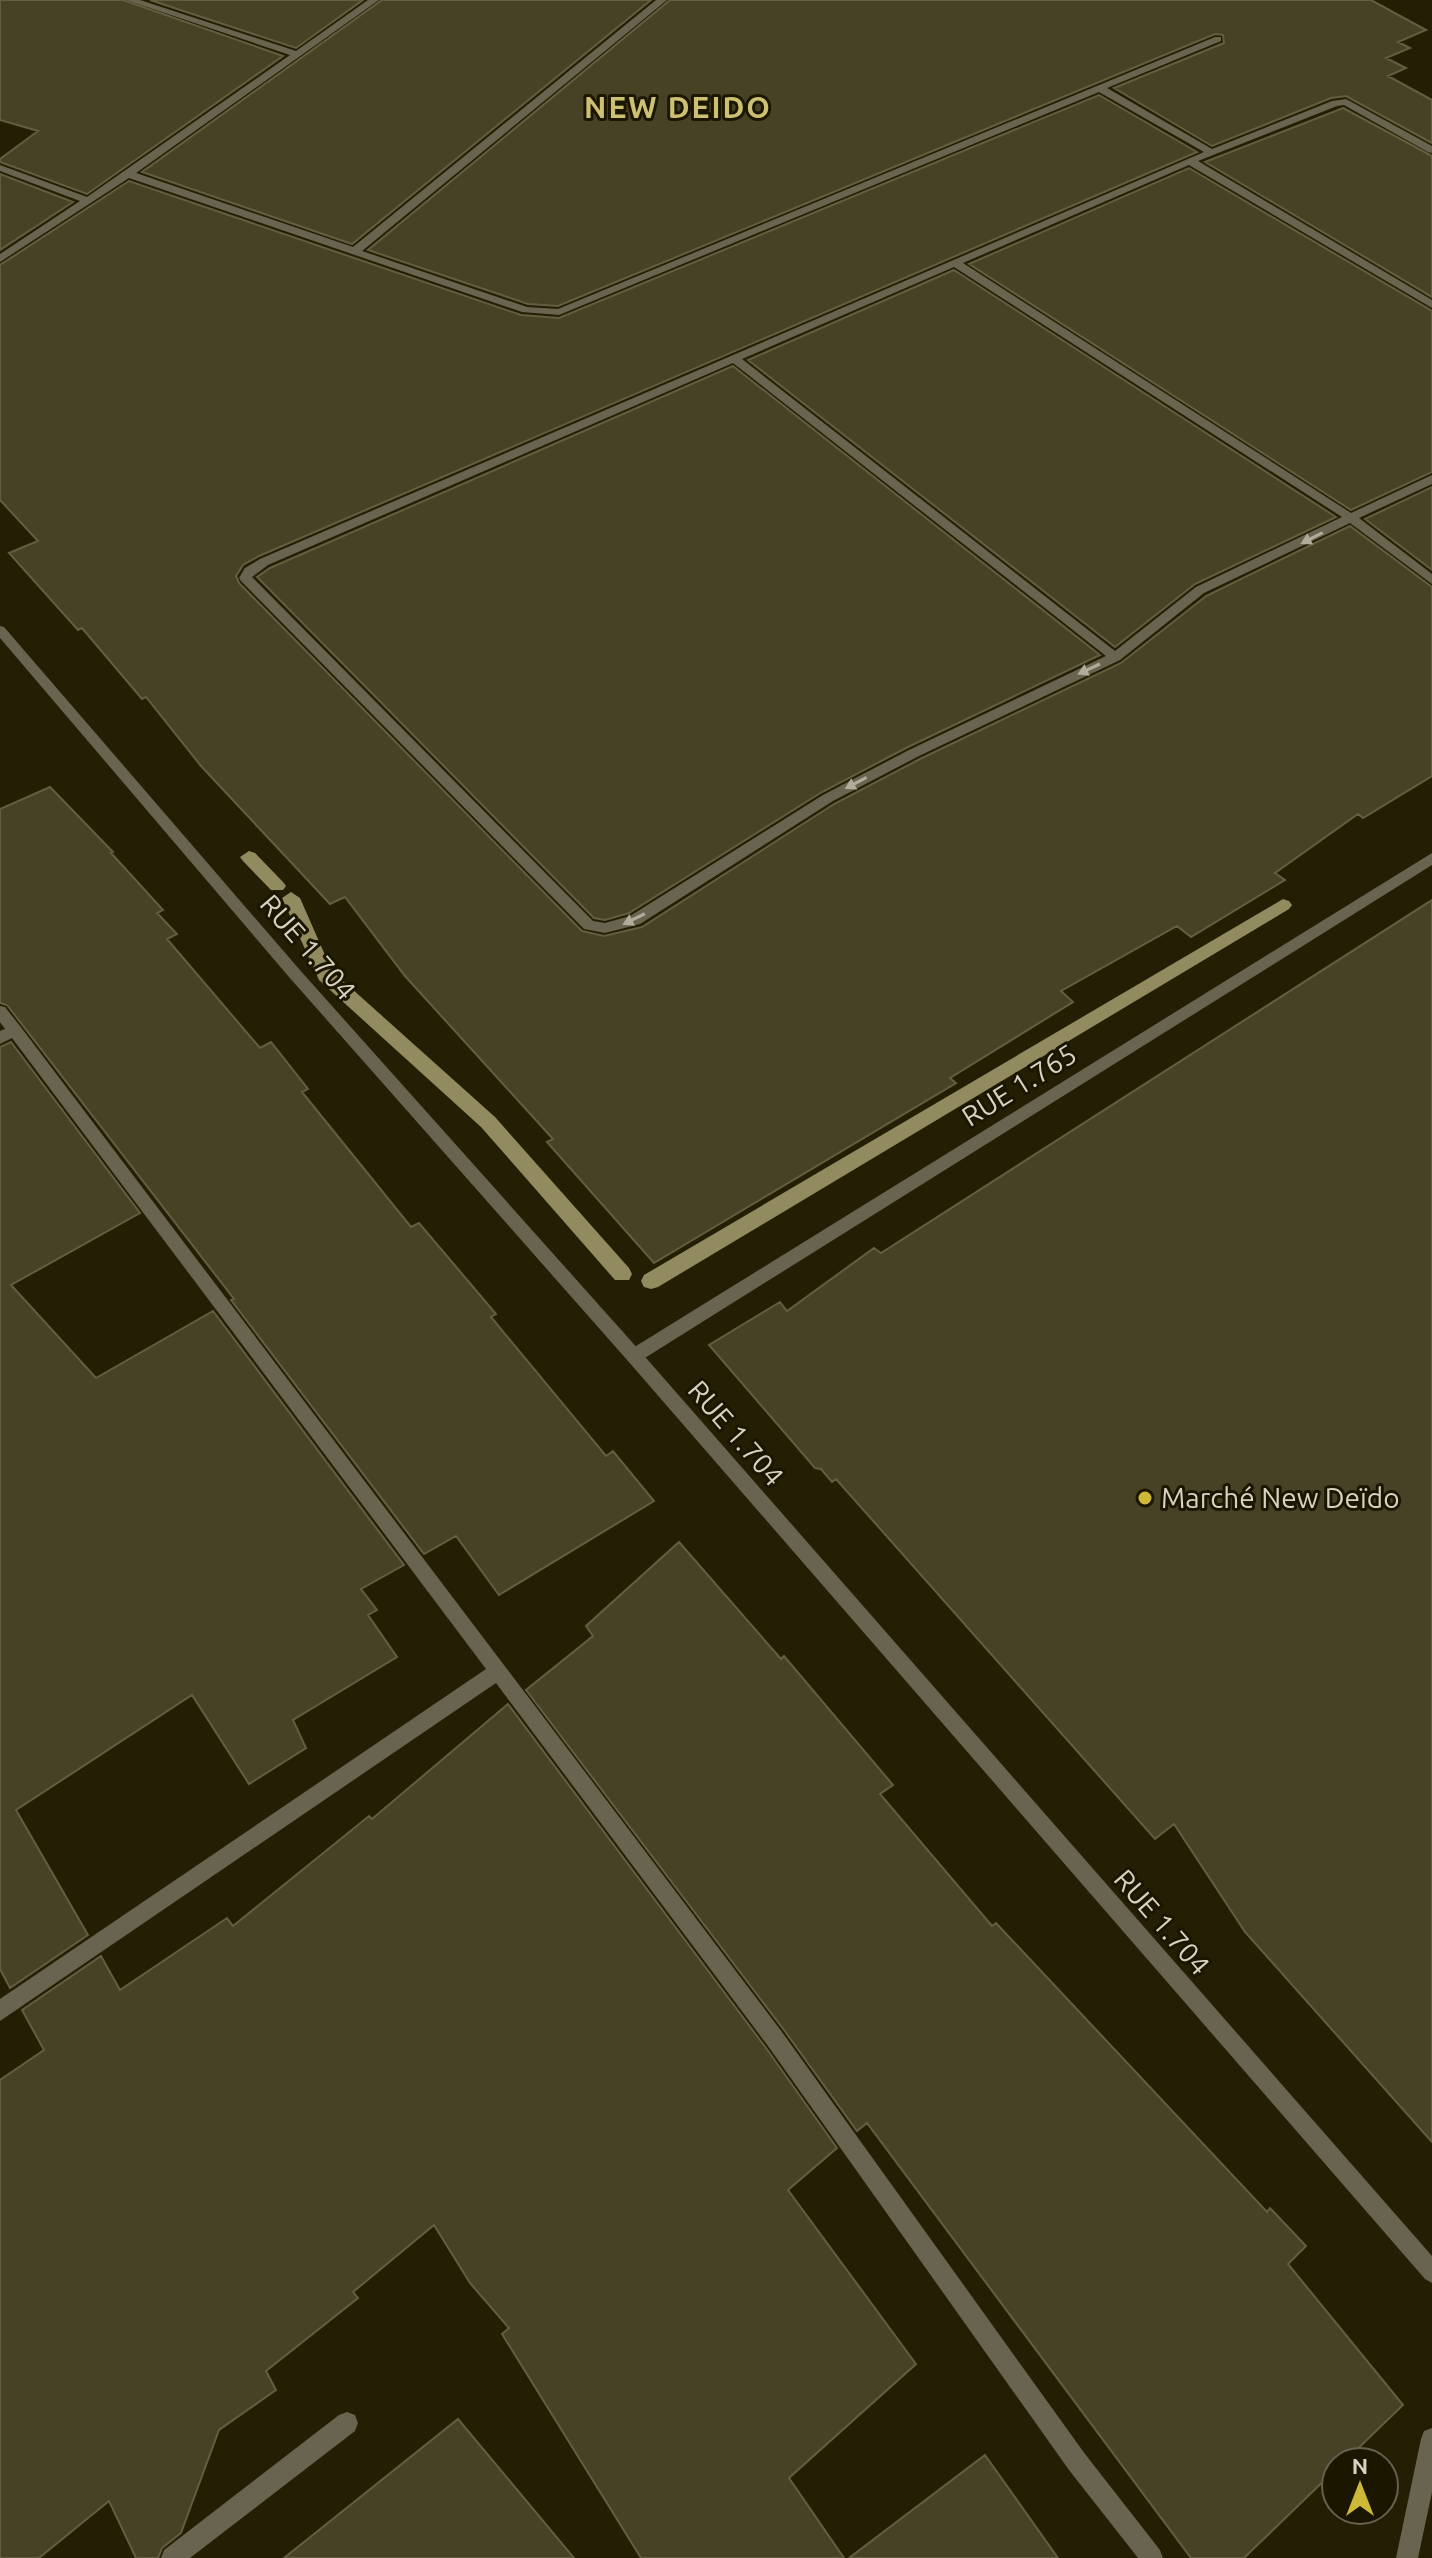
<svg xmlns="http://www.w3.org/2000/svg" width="1432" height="2558" font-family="Ubuntu,sans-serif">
<rect width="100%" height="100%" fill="#241f04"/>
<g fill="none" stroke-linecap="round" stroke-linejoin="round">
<!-- stream -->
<path fill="#928b60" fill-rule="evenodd" d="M249,851L255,853L283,882L286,886L283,890H271L243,861L240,857Z
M291,892L300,898L332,971L495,1117L629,1268L632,1274L629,1280H615L481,1127L319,980L282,898Z
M1283,899L1289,901L1292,905L1289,909L658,1287L651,1289L644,1287L641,1281L644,1275Z"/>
</g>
<!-- building -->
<path fill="#474226" stroke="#635e40" stroke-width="2" d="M0,0H123L283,56L87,194L0,162V159L38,131L0,120Z
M150,0H363L296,48Z
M382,0H651L352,244L142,172Z
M670,0H1371L1426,30L1398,42L1410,48L1386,58L1406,68L1388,76L1432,100V143L1346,96L1331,98L1212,146L1114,88L1224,43L1223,35L1215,34L558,306L528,304L368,250Z
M1099,95L1197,152L259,556L243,565L236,576L239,583L582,931L604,936L642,927L834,804L920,759L1121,663L1206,596L1350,526L1432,587V776L1363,818L1358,814L1275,873L1285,880L1191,937L1177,926L1061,991L1073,1002L950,1078L956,1083L654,1263L547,1142L553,1139L405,976L345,897L330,904L201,766L146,697L142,699L82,628L78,630L9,553L38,541L0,500V265L129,181L521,315L559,318Z
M1343,108L1432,156V297L1205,162Z
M1189,168L1432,311V472L1351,510L969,264Z
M0,174L73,202L0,250Z
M954,270L1336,517L1195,584L1115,647L748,360Z
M733,366L1100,655L908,747L822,792L629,913L605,920L594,918L257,577L270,568Z
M1432,487V570L1365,519Z
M50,787L113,852L111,853L163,910L157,913L177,934L167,939L260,1048L271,1042L308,1089L302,1092L411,1227L419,1223L496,1314L491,1317L606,1456L613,1451L654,1501L499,1595L456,1536L424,1554L231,1300L234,1299L7,1005L0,1003V809Z
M1432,900V2142L1245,1932L1174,1824L1155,1839L836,1479L832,1482L821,1469L815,1468L709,1345L780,1302L787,1311L874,1248L881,1253Z
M11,1042L140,1213L11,1285L96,1378L213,1311L404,1565L361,1589L377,1610L368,1615L397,1657L293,1720L306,1748L249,1784L192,1695L16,1810L88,1935L10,1988L0,1969V1047Z
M679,1542L781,1659L784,1656L893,1785L880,1794L992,1926L996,1923L1267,2212L1270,2208L1306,2246L1288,2264L1403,2405L1344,2462H1336V2469L1244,2558H1191L867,2123L857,2131L784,2030L526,1690L593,1636L586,1626Z
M508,1704L766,2048L837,2148L788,2190L916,2364L789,2478L844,2558H641L502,2334L509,2328L470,2283L434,2225L353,2292L358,2298L266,2371L276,2390L219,2430L181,2533L162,2548L158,2558H136L109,2501L39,2558H0V2080L44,2050L22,2010L101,1956L120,1990L227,1918L233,1926L369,1816L372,1819Z
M458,2419L574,2558H284Z
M985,2455L1058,2558H849Z"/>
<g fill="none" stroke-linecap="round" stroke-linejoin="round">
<!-- minor -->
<path fill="#68644f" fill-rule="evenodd" d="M126,0H140L296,51L368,0H379L136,173L353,247L656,0H667L362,251L527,307L558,309L1215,37H1221V41L1107,88L1212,149L1332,101L1346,99L1432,146V153L1428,152L1344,105L1337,106L1198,161L1432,300V308L1189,165L963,263L1351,513L1432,475V484L1359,518L1432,574V584L1350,523L1204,593L1120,660L919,756L833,801L640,924L605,933L584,929L241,581L239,578L245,568L260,559L1204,152L1099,92L559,315L522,312L129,178L0,262V254L80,201L0,171V165L87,197L290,55ZM954,267L1342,517L1196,587L1115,651L742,359ZM733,363L1106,656L909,750L823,795L630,916L605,923L593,921L252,577L268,565Z
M1432,853V865L640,1361L634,1363L628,1361L626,1356L628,1351Z
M0,1006L5,1007L20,1026L782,2032L1085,2454L1160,2550L1163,2558H1138L1069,2470L768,2046L496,1683L0,2021V1999L486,1669L12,1038L0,1044V1031L5,1029L0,1022Z
M347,2412L355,2415L358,2423L355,2431L190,2558H161L164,2550L339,2415Z
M1432,2428V2492L1418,2558H1396L1421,2439L1424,2431Z"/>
<!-- tertiary -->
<path fill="#68644f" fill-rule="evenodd" d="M0,626L4,627L299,969L640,1351L1432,2256V2283L1425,2279L628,1361L289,977L0,638Z"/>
</g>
<!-- one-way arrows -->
<defs><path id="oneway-solid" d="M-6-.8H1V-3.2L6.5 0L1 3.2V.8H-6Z" transform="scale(2)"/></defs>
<g fill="#afac9a">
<use href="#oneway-solid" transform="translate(1312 538) rotate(153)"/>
<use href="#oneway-solid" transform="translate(1089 669) rotate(155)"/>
<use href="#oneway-solid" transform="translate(856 783) rotate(152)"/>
<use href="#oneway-solid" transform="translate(634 919) rotate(154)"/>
</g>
<!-- markers -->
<circle fill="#ceb838" stroke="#1b1600" stroke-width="3" cx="1145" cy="1498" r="8"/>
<g text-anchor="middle" stroke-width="6" stroke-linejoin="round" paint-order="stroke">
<!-- street labels -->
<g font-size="28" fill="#d5d2c2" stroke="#1b1600">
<text transform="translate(308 947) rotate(49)" y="10">RUE 1.704</text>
<text transform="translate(1019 1085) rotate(-32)" y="10">RUE 1.765</text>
<text transform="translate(736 1433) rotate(49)" y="10">RUE 1.704</text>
<text transform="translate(1162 1922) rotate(49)" y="10">RUE 1.704</text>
</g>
<!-- poi labels -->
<g font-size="28" fill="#d5d2c2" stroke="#1b1600" text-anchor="start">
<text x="1161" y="1508">Marché New Deïdo</text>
</g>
<!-- far-district labels -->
<g font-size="30" font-weight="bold" letter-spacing="2" fill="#cdc072" stroke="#1b1600">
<text x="678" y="118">NEW DEIDO</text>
</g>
</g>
<!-- north arrow -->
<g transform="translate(1360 2486)"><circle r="38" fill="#1b1600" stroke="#65614e" stroke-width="2"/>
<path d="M0-6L14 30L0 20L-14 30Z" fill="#ceb838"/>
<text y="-12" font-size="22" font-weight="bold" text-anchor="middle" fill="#d5d2c2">N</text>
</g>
</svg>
